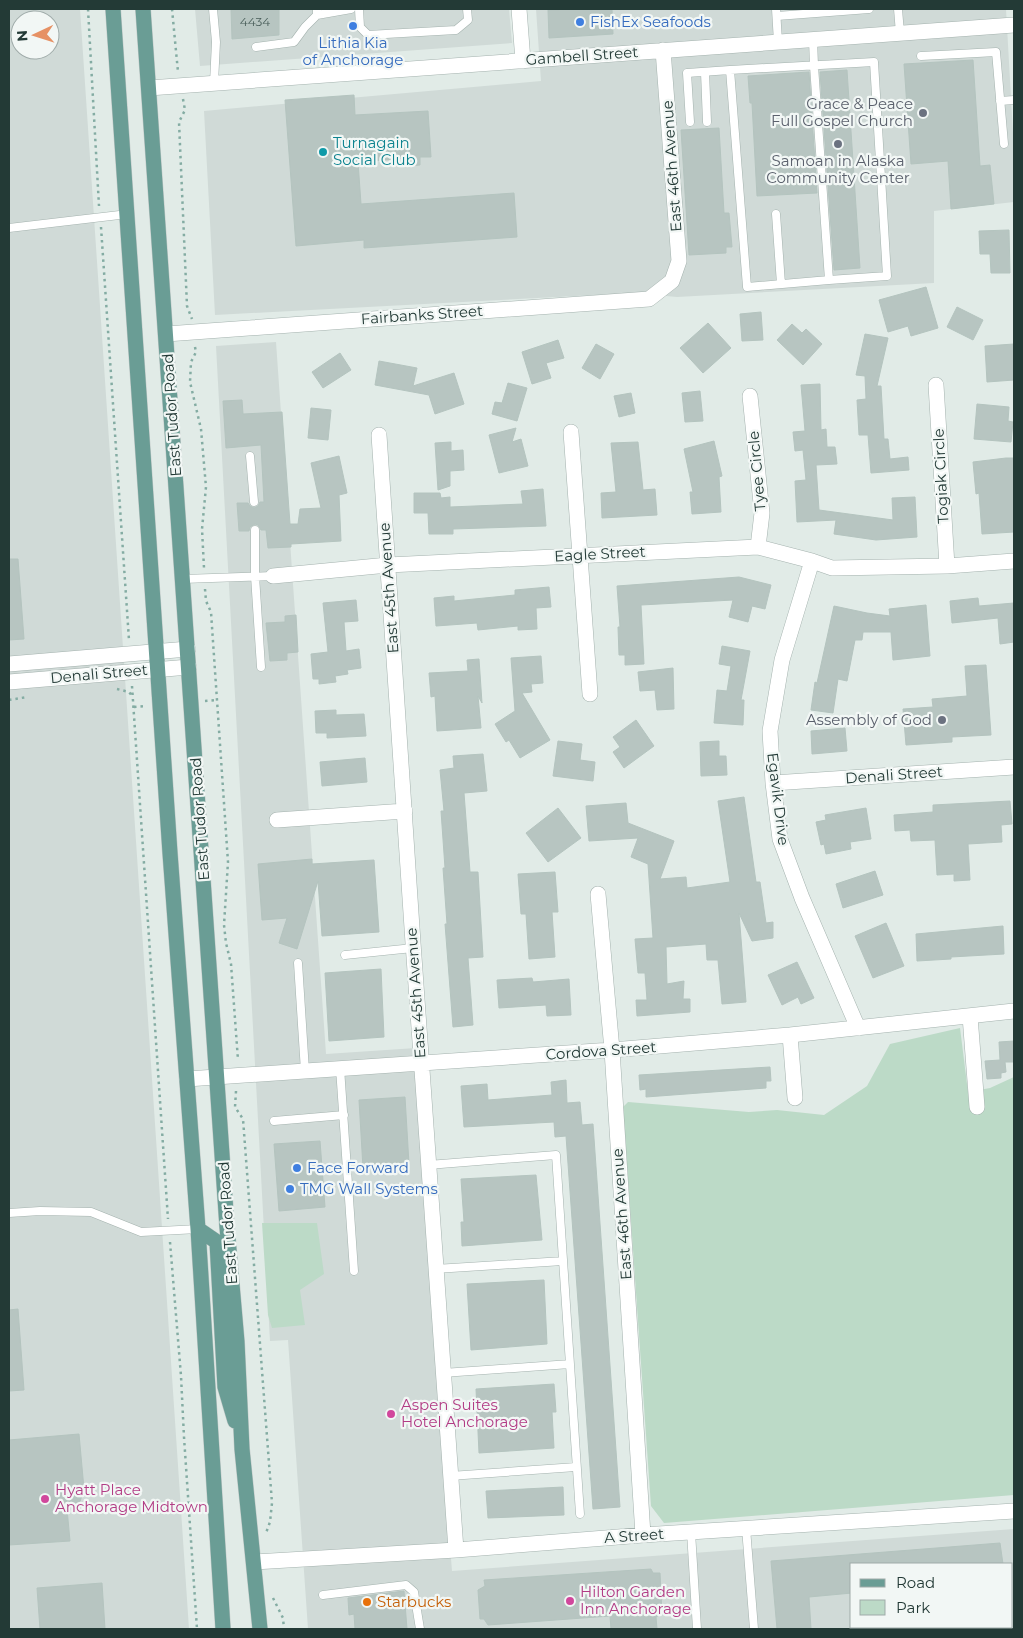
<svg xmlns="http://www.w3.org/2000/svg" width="1023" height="1638" font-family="Montserrat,sans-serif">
<rect width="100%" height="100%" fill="#e1ebe7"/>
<!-- built -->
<path fill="#d0dad7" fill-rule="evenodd" d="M9,9H80L189,1629H9ZM20,20H50V50H20Z
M195,9H509L512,43L200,66Z
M536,9H1006L1014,151V202L934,211V283L677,297L634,293L215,315L204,111L541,81Z
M276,342L326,1054L416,1048L433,1328L452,1571L1014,1529V1629H308L288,1340L270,1341L216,346ZM852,1564H1012V1627H852Z"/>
<!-- green -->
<path fill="#bcdac7" d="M960,1028L968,1092L990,1088L1014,1077V1495L664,1523L651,1506L623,1107L628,1102L749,1112L777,1110L824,1115L867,1086L890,1044Z
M262,1223H317L324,1274L300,1290L305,1325L272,1328L268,1315Z"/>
<!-- building -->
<path fill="#b7c5c1" stroke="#b4c4bf" d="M231,9H279V35L232,39Z
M570,9H612L613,34L549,38L548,10Z
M973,60L980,166L990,165L994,204L951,209L948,161L911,164L904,64Z
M847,70L860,268L834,270L820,72Z
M809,72L817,193L757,196L752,103H750L748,76Z
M354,95L355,115L428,111L431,157H420V165L408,166V158L358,162L361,204L514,193L517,237L364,248V240L296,246L285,100Z
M719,128L724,213H729L732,247H726V253L689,255L681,130Z
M1009,230L1010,273H991L990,254H980L979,231Z
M926,287L938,328L911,336L908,326L888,332L879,300Z
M957,307L983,320L973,340L947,327Z
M761,312L763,340L742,341L740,314Z
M708,323L731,348L703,373L680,348Z
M792,324L802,333L806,329L822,344L803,365L777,340Z
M865,334L888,338L877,386H881L884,439H888L890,459L908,457L909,470L871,473L868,435H859L857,400L866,399L865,376L856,375Z
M558,340L564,358L546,363L551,378L532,384L522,352Z
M596,344L614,354L600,379L582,368Z
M1014,344V380L987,382L985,346Z
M340,353L351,370L323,388L312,372Z
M379,361L417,368L413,386L454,373L464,404L435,414L429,395L375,385Z
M508,383L527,388L517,421L492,414L495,402L502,403Z
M820,384L821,430L826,429L827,447H835L837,464L816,465L819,510L893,520L892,498L915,497L917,537L876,540L834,534L836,520L797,522L795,481L806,480L803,450L795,451L793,432L805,431L801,385Z
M700,391L703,421L685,422L682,393Z
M631,393L635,413L619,417L614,396Z
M242,400L243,414L282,412L290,524H298L300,509L321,508L311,463L339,456L347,493L339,495L341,541L291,544V547L268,548L266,530H261L258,525L255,524L250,527L249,531H239L237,503H248L250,506L254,508L258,506L260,502H264L261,445L226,448L223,401Z
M977,404L1009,407L1008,421L1013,422L1011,442L974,439Z
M311,408L331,410L328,440L308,438Z
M516,428L512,442L521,439L528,466L499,473L489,435Z
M714,441L722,476L719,477L721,512L692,514L690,492H693L684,449Z
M451,442V451L463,450L464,470L450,471V486L438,490L435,443Z
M638,442L643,490L655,489L657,515L602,518L601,493L616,492L611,443Z
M1006,458H1014V532L982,534L979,493L976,494L973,462Z
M543,489L546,526L453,529V534H429L428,513H414V493H440L441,498L450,497V507L523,504L521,491Z
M9,559H18L24,639L9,640Z
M739,577L771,585L765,609L752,606L748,622L729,617L733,600L641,605L644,664L625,665V655H619L618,627H620L617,586Z
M549,587L551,607L536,608L537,629L518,630V626L478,630L477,623L436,626L434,598L454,596V601L515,595V590Z
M978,598L979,606L1014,603V642L1000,644L998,618L952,623L950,601Z
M356,600L358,621L344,622L346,651L359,649L361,668L347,670L348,674L335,676L336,682L319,684V679H313L311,654L328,652L323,603Z
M926,605L930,656L893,660L891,632H863L862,640H855L847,681L838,679L833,713L811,710L815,682L817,683L834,606L867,613L890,616L889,609Z
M296,615L298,652L287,653V660L270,661L266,623L285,622V616Z
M722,646L750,651L741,700H744L743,725L714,723L717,690L727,691L731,666L719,664Z
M541,656L543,683L531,684L532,692L522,693L550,740L520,758L509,740L506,742L495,724L515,711L511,658Z
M479,659L482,703L478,696L481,728L437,731L435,696L431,697L429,673L468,671L467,660Z
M986,665L991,735L952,737V742L906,745L903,709L933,707L932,699L967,696L965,666Z
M673,668L674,709L657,710L655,690L640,691L638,672Z
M336,710V715L364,714L366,736L327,738V733H316L315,711Z
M636,720L654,746L624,768L613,752L620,747L613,737Z
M845,728L847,751L812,754L811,731Z
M558,741L582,744L580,760L595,762L593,781L553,776Z
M719,741V756H726L727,775L701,776L700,742Z
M483,754L487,791L464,793L470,872H478L483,957L468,958L473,1025L453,1027L445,924H447L443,868H445L441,811H444L440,770L454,768L453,756Z
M365,758L367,782L322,786L320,762Z
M744,797L756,882H760L766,923L773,922V938L752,941L739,913L746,1002L722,1004L718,960H707L706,944L666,947L667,984L684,981L683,999H690V1012L637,1016L636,1000H647L645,973H638L635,939L653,938L648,864L631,857L638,838L589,841L586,806L626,803L628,823L674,841L660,879L686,877L687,888L730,882L718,801Z
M1010,801L1012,824L1001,825L1002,842L968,844L970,880L954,881V874L937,875L935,840L911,841L910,830L895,831L894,815L933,812V805Z
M558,808L581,838L548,862L526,833Z
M866,808L871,839L850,842L851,849L826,854L824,844L821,845L816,822L826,820L825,815Z
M312,859V864L374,860L379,932L322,936L318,881L297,949L279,943L287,918L262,920L258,864Z
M875,871L883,895L843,908L836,884Z
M555,872L558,912H552L555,957L529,959L526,914H521L518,874Z
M886,923L904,966L873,978L855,936Z
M1003,926L1004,954L951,957V959L917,961L916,934Z
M797,962L814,998L801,1004L798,997L782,1005L768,975Z
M381,969L384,1037L329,1041L325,973Z
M532,978L533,982L569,979L571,1015L547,1016L546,1005L499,1008L497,980Z
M1014,1041V1062H1005L1006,1072L1001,1073V1078L987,1079L985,1061L1000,1060L999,1042Z
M770,1067L771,1081H766V1088L646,1097V1089L640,1090L639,1075Z
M566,1080L567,1103L580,1102L582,1125L593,1124L620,1507L593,1509L566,1136L555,1137L554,1122L464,1127L461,1086L487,1084L488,1100L552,1095L551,1082Z
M405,1097L409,1164L363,1168L359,1100Z
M320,1141L325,1207L279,1211L274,1144Z
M536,1175L542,1240L462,1246L461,1222H464L461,1179Z
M544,1280L547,1344L471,1350L467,1284Z
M18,1309L24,1390L9,1391V1310Z
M554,1384L556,1412H552L554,1448L479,1453L476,1389Z
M79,1434L84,1489L77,1511L67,1509L70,1541L9,1545V1440Z
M563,1487L564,1515L488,1518L486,1491Z
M1000,1543L1003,1564H852V1593L809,1597L811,1629H777L771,1561Z
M651,1569L653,1573H660L662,1613L656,1617L657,1629H611L610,1616L488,1625L484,1619H480L478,1590L485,1586L484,1580Z
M102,1583L105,1629H40L37,1588Z
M404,1591L407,1629H355L354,1614L349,1615L348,1598Z"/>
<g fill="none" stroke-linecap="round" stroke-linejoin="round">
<!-- lane casing -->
<g stroke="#a4b2ae" stroke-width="9">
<path id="lane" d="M213,9L216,42L214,83
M359,9L360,27L368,35L456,30L468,20L467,9
M776,9L778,42
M898,9L900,33
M317,15L351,9
M777,16L869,9
M813,39L814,66L829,280L887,276L874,62L730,70L747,287L829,280
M256,47L294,42L305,27L317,15V9
M921,56L996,52L1004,144
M705,72L707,122
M1000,101L1014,100
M690,122L687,73L730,70
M776,214L781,284
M9,228L128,214
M250,456L254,502
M255,530V576L261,667
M183,579L273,576
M345,955L413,948
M298,963L305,1071
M340,1068L354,1271
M274,1121L344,1115
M428,1165L556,1155L580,1514
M9,1213L40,1211L91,1212L141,1232L198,1229
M435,1269L563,1261
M443,1373L570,1364
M450,1476L576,1467
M746,1528L754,1629
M691,1532L697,1629
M323,1595L406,1585L414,1592L420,1629"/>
</g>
<!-- street casing -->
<g stroke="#a4b2ae" stroke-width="16">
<path id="street" d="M519,9L523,61
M149,88L1014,25
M166,334L649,299L672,281L679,261L663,50
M936,385L947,566
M750,396L762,513L758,547
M571,432L590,694
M379,435C404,807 428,1178 456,1550
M812,561L782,660L770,731L773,783L780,839L802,898L858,1028
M273,576L388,565L758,547L812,561L832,568L947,566L1014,561
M9,664L188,649
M9,682L189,667
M773,783L1014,767
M277,820L405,811
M598,894L612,1050L643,1535
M970,1016L977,1107
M790,1035L795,1098
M187,1079L612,1050L790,1035L1014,1011
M254,1562L456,1550L643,1535L1014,1511"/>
</g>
<!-- primary casing -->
<g stroke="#c1c8c7" stroke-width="16">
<path id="primary" d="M113,9L170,853L198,1229L223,1629
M143,9L227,1227L237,1342L242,1449L260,1629
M198,1229L217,1242L225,1387L235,1421"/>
</g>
<!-- path -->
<path stroke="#84aca3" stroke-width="2.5" stroke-dasharray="2.5 4" stroke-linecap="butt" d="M88,9L99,206
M172,9L178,72
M183,99L185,110L179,122L187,306L192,319
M101,227L129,640
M195,347L196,352L191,362L190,382L201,429L206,487L202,529L204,568
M205,589L206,601L211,612L228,862L224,925L226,943L231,964L238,1060
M132,686L168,1219
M117,689L129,692L133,697
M9,700L27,697
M205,701L217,700
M134,707L145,706
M236,1091L235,1107L243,1119L272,1503L270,1522L266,1533
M170,1242L181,1376L184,1437L197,1629
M273,1598L283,1618L284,1629"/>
<!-- lane -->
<use href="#lane" stroke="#fff" stroke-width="8"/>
<!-- street -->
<use href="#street" stroke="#fff" stroke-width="15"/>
<!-- primary -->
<use href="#primary" stroke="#6a9d95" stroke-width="15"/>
</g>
<!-- markers -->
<g fill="#3f7fe0" stroke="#f2f7f5" stroke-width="2">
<circle cx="580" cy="22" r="5"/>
<circle cx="353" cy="26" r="5"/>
<circle cx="297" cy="1168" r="5"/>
<circle cx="290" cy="1189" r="5"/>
</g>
<g fill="#6b7280" stroke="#f2f7f5" stroke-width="2">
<circle cx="923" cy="113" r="5"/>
<circle cx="838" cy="144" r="5"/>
<circle cx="942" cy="720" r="5"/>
</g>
<circle fill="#0f9aa8" stroke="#f2f7f5" stroke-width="2" cx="323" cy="152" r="5"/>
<g fill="#d1479c" stroke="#f2f7f5" stroke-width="2">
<circle cx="391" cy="1414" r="5"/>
<circle cx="45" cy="1499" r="5"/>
<circle cx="570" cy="1601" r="5"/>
</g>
<circle fill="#e8710a" stroke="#f2f7f5" stroke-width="2" cx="367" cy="1602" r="5"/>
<g text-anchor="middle" stroke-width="4.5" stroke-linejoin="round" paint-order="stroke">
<!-- number labels -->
<g font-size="12" fill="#485d59">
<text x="255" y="26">4434</text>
</g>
<!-- shop labels -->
<g font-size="15" fill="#366cbe" stroke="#f2f7f5" text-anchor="start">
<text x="590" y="27">FishEx Seafoods</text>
<text x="353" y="48" text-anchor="middle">Lithia Kia<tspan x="353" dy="17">of Anchorage</tspan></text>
<text x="307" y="1173">Face Forward</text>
<text x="300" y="1194">TMG Wall Systems</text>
</g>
<!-- street labels -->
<g font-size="15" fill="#233a36" stroke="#f2f7f5">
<text transform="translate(582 56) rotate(-4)" y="5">Gambell Street</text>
<text transform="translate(672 166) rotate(-94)" y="5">East 46th Avenue</text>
<text transform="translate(422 315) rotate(-4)" y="5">Fairbanks Street</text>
<text transform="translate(172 415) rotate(-94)" y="5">East Tudor Road</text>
<text transform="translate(757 471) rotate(-95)" y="5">Tyee Circle</text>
<text transform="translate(941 476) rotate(-93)" y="5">Togiak Circle</text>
<text transform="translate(600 554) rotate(-3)" y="5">Eagle Street</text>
<text transform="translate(389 588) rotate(-94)" y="5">East 45th Avenue</text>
<text transform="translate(99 674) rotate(-5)" y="5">Denali Street</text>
<text transform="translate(894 775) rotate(-4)" y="5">Denali Street</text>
<text transform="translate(778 799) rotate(83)" y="5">Egavik Drive</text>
<text transform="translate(200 819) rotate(-94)" y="5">East Tudor Road</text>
<text transform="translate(416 993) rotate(-94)" y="5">East 45th Avenue</text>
<text transform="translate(601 1051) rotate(-4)" y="5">Cordova Street</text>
<text transform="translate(622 1214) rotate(-94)" y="5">East 46th Avenue</text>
<text transform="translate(228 1223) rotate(-94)" y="5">East Tudor Road</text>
<text transform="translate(634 1536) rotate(-4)" y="5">A Street</text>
</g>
<!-- worship labels -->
<g font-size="15" fill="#5b616d" stroke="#f2f7f5" text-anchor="end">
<text x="913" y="109">Grace &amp; Peace<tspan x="913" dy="17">Full Gospel Church</tspan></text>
<text x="838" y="166" text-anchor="middle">Samoan in Alaska<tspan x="838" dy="17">Community Center</tspan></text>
<text x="932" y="725">Assembly of God</text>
</g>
<!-- culture labels -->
<g font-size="15" fill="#0d838f" stroke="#f2f7f5" text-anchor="start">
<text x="333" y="148">Turnagain<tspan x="333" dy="17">Social Club</tspan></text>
</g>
<!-- hotel labels -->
<g font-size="15" fill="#b23c85" stroke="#f2f7f5" text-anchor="start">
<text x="401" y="1410">Aspen Suites<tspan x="401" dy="17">Hotel Anchorage</tspan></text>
<text x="55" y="1495">Hyatt Place<tspan x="55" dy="17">Anchorage Midtown</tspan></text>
<text x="580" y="1597">Hilton Garden<tspan x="580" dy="17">Inn Anchorage</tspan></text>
</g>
<!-- food labels -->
<g font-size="15" fill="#c56008" stroke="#f2f7f5" text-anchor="start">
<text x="377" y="1607">Starbucks</text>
</g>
</g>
<!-- border -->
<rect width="1023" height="1638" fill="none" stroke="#233a36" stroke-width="20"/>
<!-- legend -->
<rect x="850" y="1563" width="162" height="65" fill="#f2f7f5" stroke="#9faba9"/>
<rect x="860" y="1579" width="25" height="8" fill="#6a9d95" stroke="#9faba9"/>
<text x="896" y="1588" font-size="15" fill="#233a36">Road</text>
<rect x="860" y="1600" width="25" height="15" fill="#bcdac7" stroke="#9faba9"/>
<text x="896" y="1613" font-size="15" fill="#233a36">Park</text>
<!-- north arrow -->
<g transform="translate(35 35) rotate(266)"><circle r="24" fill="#f2f7f5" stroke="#9faba9"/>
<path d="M0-4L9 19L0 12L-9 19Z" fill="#e69164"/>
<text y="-8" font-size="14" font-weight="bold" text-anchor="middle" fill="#233a36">N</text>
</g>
</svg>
